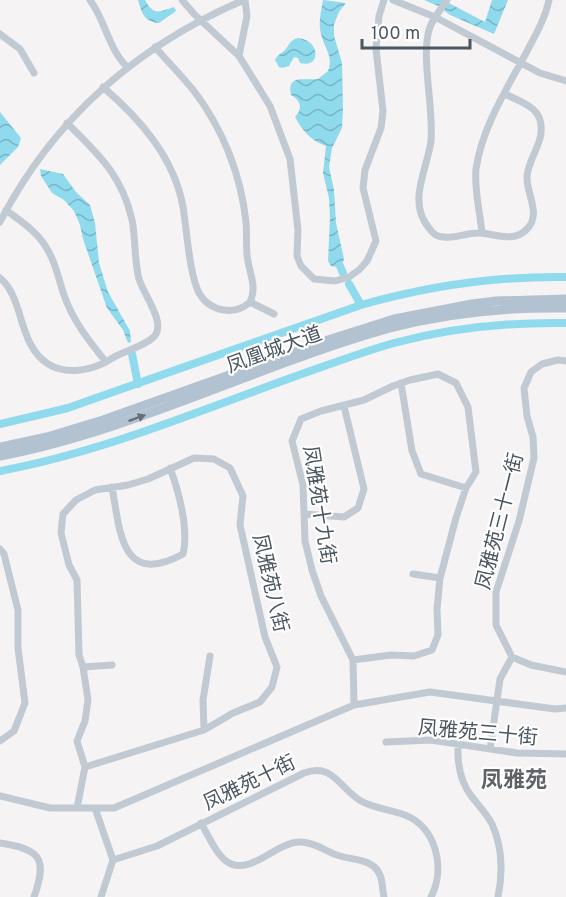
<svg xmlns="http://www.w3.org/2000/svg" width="566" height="897" font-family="Overpass,'Noto Sans SC',sans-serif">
<defs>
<pattern id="water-waves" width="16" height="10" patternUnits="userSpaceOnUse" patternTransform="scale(1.5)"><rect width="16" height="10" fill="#90daee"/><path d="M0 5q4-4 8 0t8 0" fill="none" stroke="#78b4c4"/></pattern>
</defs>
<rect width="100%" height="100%" fill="#f5f3f3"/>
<!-- water -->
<path fill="url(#water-waves)" d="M138,0H145C154,16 158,12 174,7L176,11L159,23C144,22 142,13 138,0Z
M323,0L346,3L339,12L334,24V36L342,63L343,109L342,128L332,148L329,167L334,190L336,223L344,259L342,265L337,267L331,266L328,261L330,218L329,198L323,173L326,146C311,141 302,130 295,117C303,108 301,101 291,95C286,73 306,81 318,79L328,71C334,56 324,48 321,34C318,22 321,12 323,0Z
M424,0H443L485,22L492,0H508L494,34L450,15L438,6Z
M298,38C321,40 321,69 300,63L298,58L294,57L289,66L282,68L279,67L275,60C278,54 281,54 285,50C290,44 290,40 298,38Z
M0,112L21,138L18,147L0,165Z
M40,169L63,174L76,192L90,205L95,223L99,263L108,292L130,331L131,342L128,343L123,330L107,308L83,239L80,225L74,211L64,200L52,193L41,176Z"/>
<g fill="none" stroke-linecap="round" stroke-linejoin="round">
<!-- canal -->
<path stroke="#90daee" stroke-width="8" d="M340,266L343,273
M349,284L361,305
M132,354L138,384
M0,424L68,408L96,398L361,305C428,286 496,276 566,277
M0,471C103,452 201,410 299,375C331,364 362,352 394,343C450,328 508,322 566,323"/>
<!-- minor -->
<path stroke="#c1cad2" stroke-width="7" d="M90,0C106,22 108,48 127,67
M182,0L194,14L239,56L270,106L290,159L298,230L297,256L301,266L314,279L335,281L349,277L359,270L367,261L376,241L363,188L365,170L381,128L383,111L376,49L379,16L384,0
M393,0L435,17L540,73L566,81
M447,0C441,9 434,17 430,27C420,55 434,107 431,141C427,170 407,202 429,228C432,233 437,237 444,237C455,239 468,232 480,233C495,234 514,243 527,229C542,214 526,194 527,176C529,156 546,141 540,120C536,106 517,100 505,94
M0,34L20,49L34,73
M155,47C168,62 182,76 194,91C223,129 241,175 246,222C247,232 246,243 247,254C248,271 258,286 250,302L274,314
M239,56L247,16L245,0
M103,87C140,119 174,157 183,207C187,230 189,273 199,293C210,312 235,316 250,302
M6,210C19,220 35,230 44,244C55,260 58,277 64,295C73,321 89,341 106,362
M0,222C53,119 138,45 244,0
M482,233C480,212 474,190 476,169C482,128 506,90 525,55C534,37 545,20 549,0
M0,278C25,299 17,344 48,364C66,375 91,371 109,360C121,352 151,344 156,334C164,320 144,295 139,279C134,260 136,240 132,220C122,175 98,154 67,123
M566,361L558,360L542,364L531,372L524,388L527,416L533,437L534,458L519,521L496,592V625L512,657L531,665L566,672
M401,383L412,451L421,474L466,488
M112,487C120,531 121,588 183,554C189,530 179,492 170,468
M304,514L344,517L358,508L364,489L344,406
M0,549L4,554L18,610V648L25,703L14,731L0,741
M413,574L440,578
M353,660L391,655L414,656L432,650L438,635L437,609L440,578L456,518L466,488L476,472L468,407L456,383L438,374L410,380L393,386L364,400L321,411L301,419L292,441L303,485L305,541L312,570L321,596L353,660L354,705
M83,667L112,665
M204,730L203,700L210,656
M386,742L431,740L517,753L566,754
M458,744C457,764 460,782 472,797C479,806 487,814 492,824C503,848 503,872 498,897
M490,749L500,679L512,657
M0,796L50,808H114L354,705L430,692L555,709L566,708
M77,808L85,767L77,741L85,721L88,700L83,667L79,655L77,580L69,565L61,533L63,514L76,500L95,490L128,485L148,479L194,458L214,459L230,468L243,496L240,525L265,637L277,667L272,687L260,702L233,713L204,730L85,767
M95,808L113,860L101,897
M201,823C209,836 217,858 231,864C253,873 277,842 300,842C315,842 326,852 340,856C353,860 374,859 380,875C383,882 382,889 384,897
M0,843C40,849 48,858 34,897
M113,860L157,846L304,773C333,762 339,788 361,801C375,809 390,809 405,815C436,827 446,868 431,897"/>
<!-- major -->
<path stroke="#b3c2d1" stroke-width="9" d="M0,447L47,437L103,420L328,340L394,319L472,304L496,301L566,299
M0,456C135,430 258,365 390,328C447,313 507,307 566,308"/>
</g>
<!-- one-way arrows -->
<defs><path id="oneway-solid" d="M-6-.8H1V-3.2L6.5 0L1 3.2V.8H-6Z" transform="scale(1.5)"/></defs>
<use fill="#64717d" href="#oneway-solid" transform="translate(137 418) rotate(-20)"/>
<g text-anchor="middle" stroke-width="4.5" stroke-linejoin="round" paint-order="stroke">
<!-- street labels -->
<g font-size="20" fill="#4a5661" stroke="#fff">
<text transform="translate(274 349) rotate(-20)" y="7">凤凰城大道</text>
<text transform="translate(320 505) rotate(81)" y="7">凤雅苑十九街</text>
<text transform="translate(499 521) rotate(-76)" y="7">凤雅苑三十一街</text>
<text transform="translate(271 583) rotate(77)" y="7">凤雅苑八街</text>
<text transform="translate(478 732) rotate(5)" y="7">凤雅苑三十街</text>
<text transform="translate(249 782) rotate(-26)" y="7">凤雅苑十街</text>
</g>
<!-- quarter labels -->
<g font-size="22" font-weight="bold" fill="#5f6368" stroke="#fff">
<text x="514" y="787">凤雅苑</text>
</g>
</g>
<!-- scale -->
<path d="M362 39v9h108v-9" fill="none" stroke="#4a5661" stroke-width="3"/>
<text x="371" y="39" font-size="18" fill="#4a5661" stroke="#ffffff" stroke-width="4.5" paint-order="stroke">100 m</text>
</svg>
